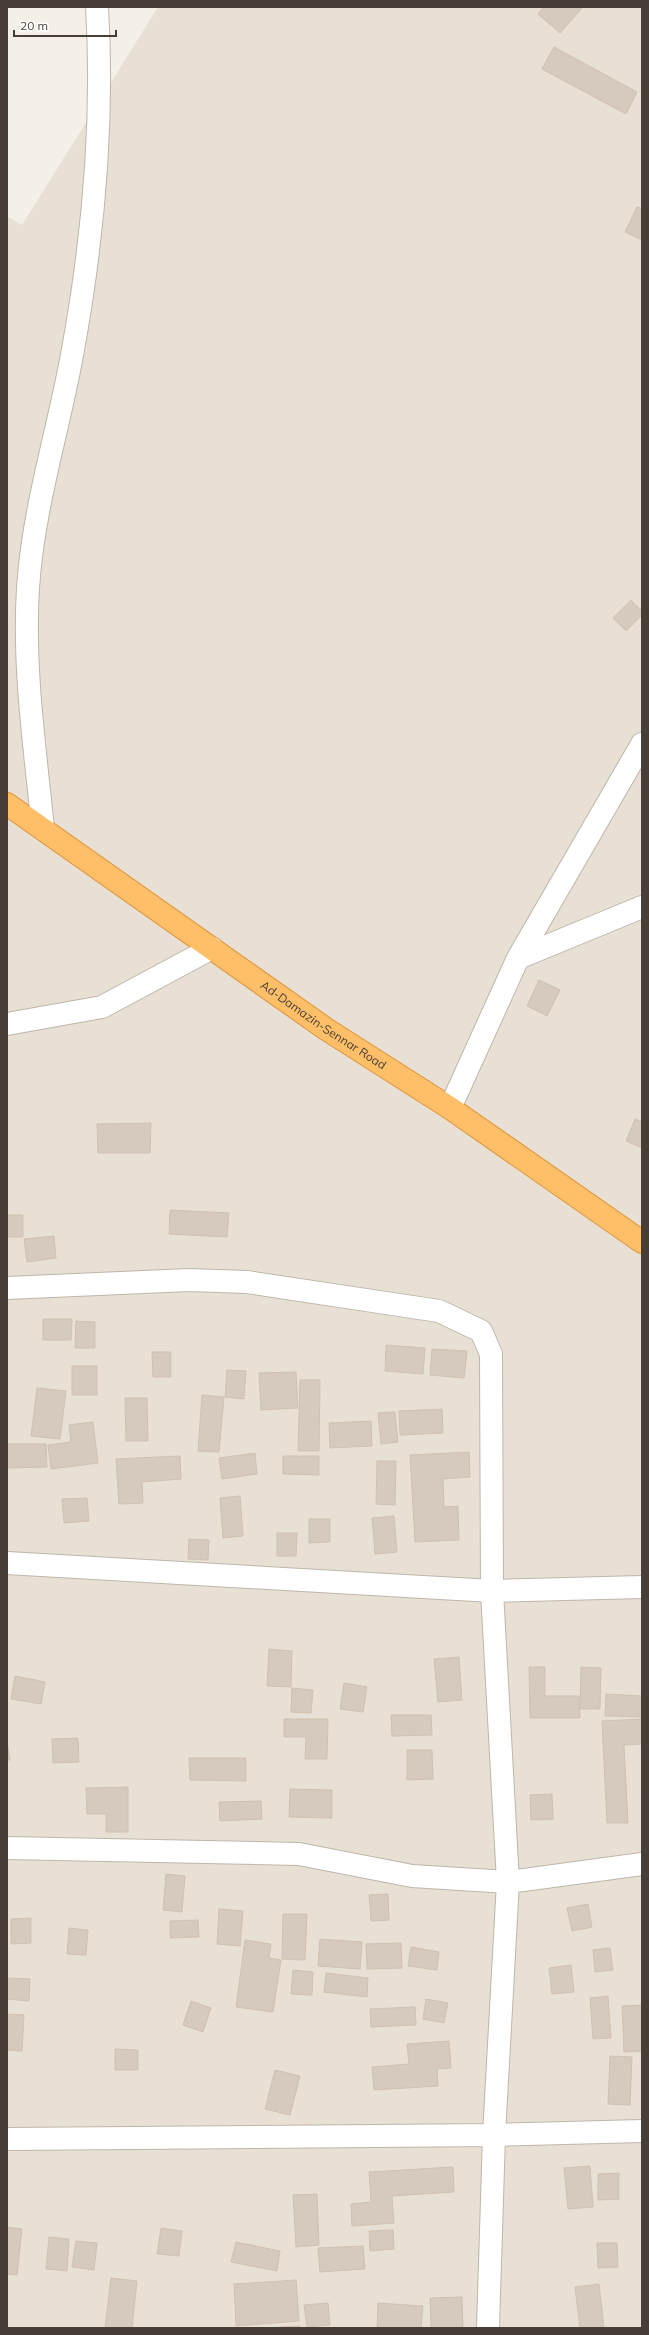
<svg xmlns="http://www.w3.org/2000/svg" width="649" height="2335" font-family="Mulish,sans-serif">
<rect width="100%" height="100%" fill="#f4efe7"/>
<!-- residential -->
<path fill="#e8e0d5" d="M158,7H642V2328H7V216L22,225Z"/>
<!-- building -->
<path fill="#d5cabd" stroke="#d0c1b0" d="M544,7H583L560,33L538,14Z
M554,47L637,92L626,114L542,69Z
M637,207L642,209V240L625,232Z
M631,600L642,611V615L626,631L613,618Z
M539,980L560,990L547,1016L527,1006Z
M635,1119L642,1122V1148L626,1141Z
M151,1123L150,1153H98L97,1124Z
M170,1210L229,1213L227,1237L169,1234Z
M7,1215H23V1237H7Z
M54,1236L56,1258L27,1262L24,1239Z
M43,1319H72L71,1340H43Z
M76,1321L95,1322V1348H75Z
M386,1345L425,1348L423,1374L385,1371Z
M432,1349L467,1351L464,1378L430,1375Z
M152,1352H171V1377H153Z
M72,1366H97V1395H72Z
M227,1370L246,1371L244,1399L225,1397Z
M296,1372L298,1408L261,1410L259,1373Z
M300,1380H320L319,1451H298Z
M37,1388L66,1391L60,1439L31,1436Z
M202,1395L224,1397L219,1452L198,1451Z
M125,1398H147L148,1441H126Z
M442,1409L443,1433L400,1435L399,1411Z
M395,1412L398,1442L381,1444L378,1413Z
M371,1421L372,1446L330,1448L329,1423Z
M93,1422L98,1463L51,1469L48,1445L71,1442L69,1425Z
M7,1444H46L47,1467L7,1468Z
M469,1452L470,1477L443,1479L444,1507L458,1506L459,1540L415,1542L410,1455Z
M255,1453L257,1474L222,1479L219,1458Z
M180,1456L181,1479L142,1482L143,1503L119,1504L116,1459Z
M283,1456H319V1475L283,1474Z
M377,1461H396L395,1505L376,1504Z
M240,1496L243,1536L223,1538L220,1498Z
M87,1498L89,1521L64,1523L62,1499Z
M394,1516L397,1552L375,1554L372,1518Z
M309,1519H330V1542L309,1543Z
M277,1533H297L296,1556H277Z
M189,1539L209,1540L208,1560L188,1559Z
M269,1649L292,1651L291,1687L267,1686Z
M459,1657L462,1700L438,1702L434,1659Z
M529,1667H545V1696H579L580,1718H530Z
M581,1667L601,1668L600,1709H580Z
M15,1676L45,1682L41,1704L11,1699Z
M344,1683L367,1687L363,1712L340,1709Z
M292,1688L313,1690L311,1713L291,1712Z
M606,1694L642,1696V1717L605,1716Z
M391,1715H431L432,1735L392,1736Z
M284,1719H328L327,1759H305L306,1737H284Z
M642,1719V1744L624,1745L628,1823H607L602,1721Z
M78,1738L79,1762L53,1763L52,1739Z
M7,1741L10,1760H7Z
M407,1750H432L433,1779L407,1780Z
M189,1758H246V1781L190,1780Z
M128,1787V1832H106V1814H87L86,1788Z
M290,1789L332,1790V1818L289,1817Z
M552,1794L553,1819L531,1820L530,1795Z
M261,1801L262,1819L220,1821L219,1802Z
M166,1874L185,1876L182,1912L163,1910Z
M388,1894L389,1920L371,1921L369,1895Z
M588,1904L592,1927L572,1931L567,1908Z
M219,1909L243,1911L240,1946L217,1944Z
M283,1914H307L305,1960L282,1959Z
M31,1918V1943L11,1944V1919Z
M198,1920L199,1937L170,1938V1921Z
M69,1928L88,1930L86,1955L67,1954Z
M320,1939L362,1942L360,1969L318,1966Z
M245,1940L271,1944L269,1958L281,1960L273,2012L236,2007Z
M401,1943L402,1968L367,1969L366,1944Z
M411,1947L439,1952L437,1970L408,1966Z
M610,1948L613,1970L595,1972L593,1950Z
M571,1965L574,1992L552,1994L549,1968Z
M293,1970L313,1972L312,1995L291,1994Z
M326,1973L368,1978L367,1997L324,1992Z
M7,1978L30,1979L29,2001L7,1999Z
M608,1996L611,2038L593,2039L590,1998Z
M426,1999L448,2003L444,2023L423,2019Z
M191,2001L211,2008L203,2032L183,2025Z
M642,2005V2051L624,2052L622,2006Z
M415,2007L416,2025L371,2027L370,2009Z
M7,2014L24,2015L22,2051L7,2050Z
M449,2041L451,2068L437,2069L438,2086L374,2090L372,2067L409,2064L407,2044Z
M115,2049L138,2050V2070H115Z
M610,2056L632,2057L630,2105L608,2104Z
M275,2070L300,2076L290,2115L265,2109Z
M590,2166L593,2207L568,2209L564,2168Z
M453,2167L454,2192L392,2196L394,2223L352,2226L351,2204L371,2202L369,2172Z
M619,2173V2199L598,2200V2174Z
M317,2194L319,2245L296,2247L293,2195Z
M7,2227L22,2229L17,2275L7,2274Z
M161,2228L182,2231L179,2256L157,2254Z
M393,2230L394,2249L370,2251L369,2231Z
M49,2237L69,2239L67,2271L46,2269Z
M76,2241L97,2243L94,2270L72,2267Z
M236,2242L280,2251L277,2271L231,2262Z
M597,2243H617L618,2267L598,2268Z
M363,2246L365,2269L320,2272L318,2248Z
M111,2278L137,2281L132,2328H105Z
M296,2280L299,2321L236,2326L234,2284Z
M599,2284L604,2328H580L575,2287Z
M462,2297L463,2328H431L430,2298Z
M328,2303L330,2325L307,2327L304,2305Z
M378,2303L423,2306L421,2328H377Z
M300,2326V2328H279V2327Z"/>
<g fill="none" stroke-linecap="round" stroke-linejoin="round">
<!-- street casing -->
<g stroke="#bfb6aa" stroke-width="24">
<path id="street" d="M43,828C35,749 23,668 28,588C33,509 58,432 72,355C93,241 104,123 97,7
M518,958L642,907
M7,1024L102,1007L212,948
M450,1108L518,958L642,744
M7,1288L189,1280L247,1282L439,1311L481,1331L491,1354L492,1591L508,1882L494,2135L488,2328
M7,1563L492,1591L642,1587
M7,1848L299,1854L412,1876L508,1882L642,1864
M7,2139L494,2135L642,2131"/>
</g>
<!-- highway casing -->
<g stroke="#de9237" stroke-width="24">
<g id="highway">
<path id="s1" d="M7,804L326,1029L450,1108L642,1242"/>
</g>
</g>
<!-- street -->
<use href="#street" stroke="#fff" stroke-width="22"/>
<!-- highway -->
<use href="#highway" stroke="#febf68" stroke-width="22"/>
</g>
<g text-anchor="middle" stroke-width="3.5" stroke-linejoin="round" paint-order="stroke">
<!-- street labels -->
<g font-size="12" fill="#473f36" stroke="#fff">
<text dy="4" stroke="none"><textPath href="#s1" startOffset="386">Ad-Damazin-Sennar Road</textPath></text>
</g>
</g>
<!-- border -->
<rect width="649" height="2335" fill="none" stroke="#473f36" stroke-width="16"/>
<!-- scale -->
<path d="M14 30v6h102v-6" fill="none" stroke="#473f36" stroke-width="2"/>
<text x="20" y="30" font-size="12" fill="#473f36" stroke="#ffffff" stroke-width="3" paint-order="stroke">20 m</text>
</svg>
